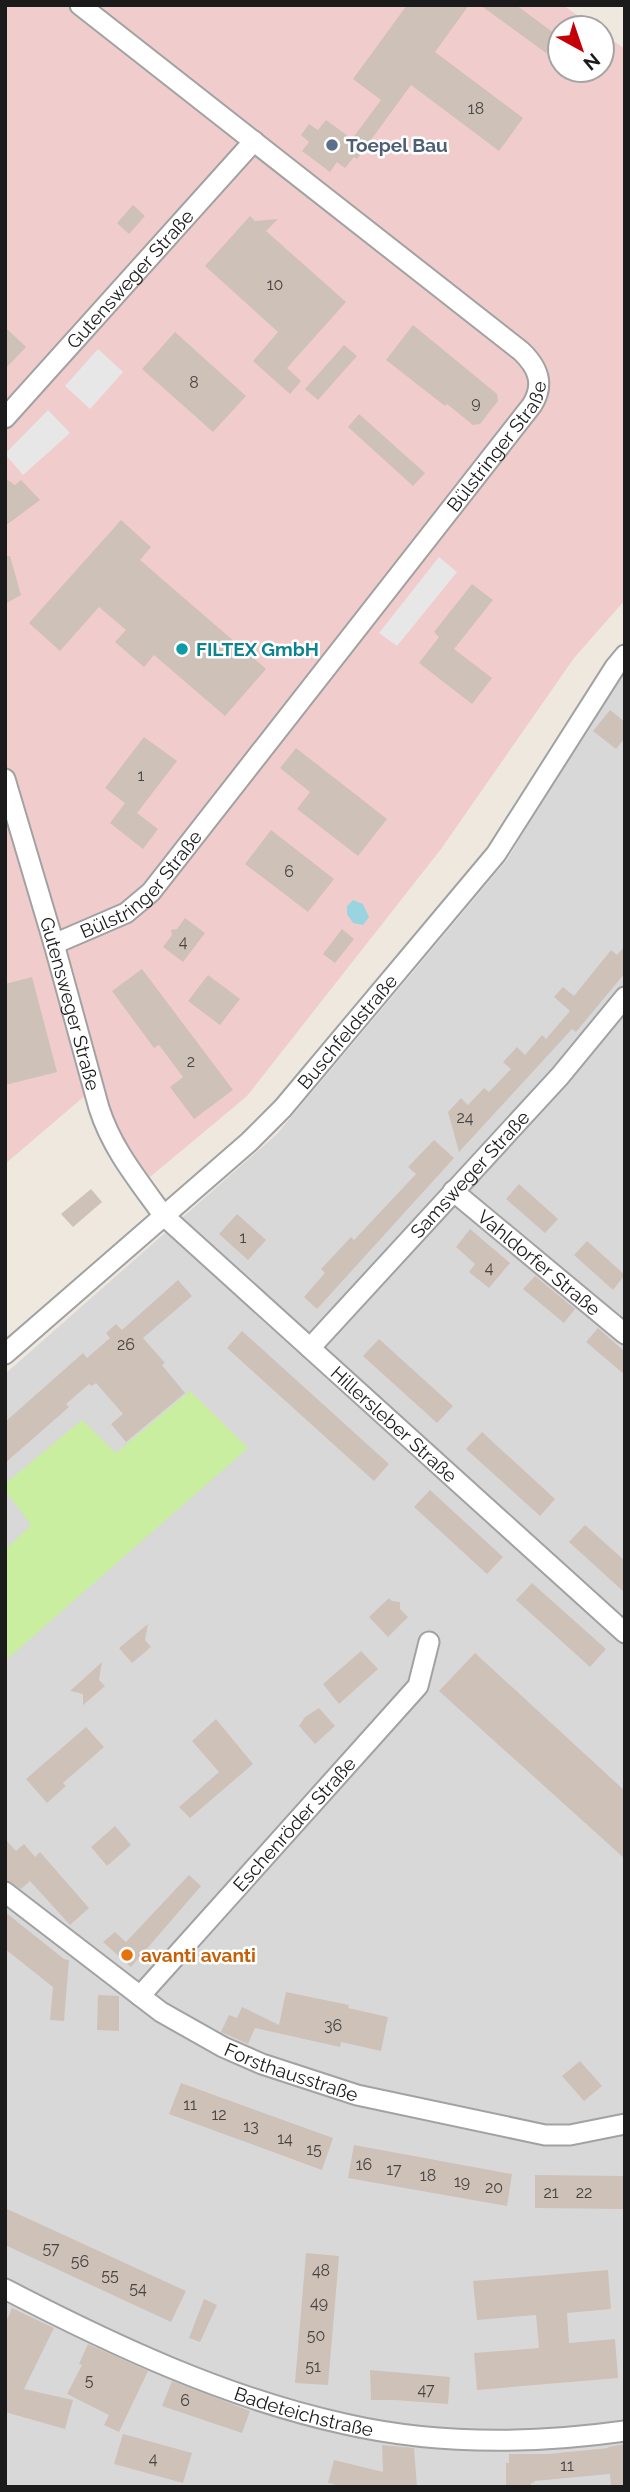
<svg xmlns="http://www.w3.org/2000/svg" width="630" height="2492" font-family="Raleway,sans-serif">
<rect width="100%" height="100%" fill="#eee8df"/>
<!-- residential -->
<path fill="#d9d8d8" d="M625,667V2487H5V1374L277,1134L507,860L617,677Z"/>
<!-- commercial -->
<path fill="#f1cccc" d="M5,5H563L595,28H560V70H602V33L625,49V600L574,658L441,849L247,1096L150,1177L130,1151L115,1127L101,1082L5,1164Z"/>
<!-- grass -->
<path fill="#c9ee9f" d="M190,1391L248,1448L5,1661V1550L31,1525L5,1490V1484L82,1420L116,1453Z"/>
<!-- parking -->
<path fill="#e7e7e7" d="M98,349L123,372L90,409L65,386Z
M48,410L70,433L23,475L5,454Z
M439,557L457,572L397,646L379,633Z"/>
<!-- water -->
<path fill="#9ad4e1" d="M353,900L363,904L369,917L363,925L353,923L347,914V906Z"/>
<!-- building -->
<path fill="#cec1b8" d="M407,5H469L435,52L523,118L499,151L411,85L357,159L354,157L345,168L337,162L330,172L302,151L309,142L301,135L309,124L318,130L326,120L352,139L381,100L353,79Z
M480,5H516L558,36L546,53Z
M133,205L145,216L129,234L117,223Z
M250,216L255,221L278,219L266,231L346,302L287,368L301,381L290,394L253,361L278,332L205,266Z
M413,325L497,394L498,401L480,424L473,425L447,404L445,406L386,360Z
M5,327L26,347L5,369Z
M175,332L246,396L213,432L142,369Z
M344,345L357,356L318,400L305,389Z
M359,414L425,473L413,486L348,427Z
M5,478L15,485L21,480L40,500L5,526Z
M121,520L151,547L140,560L266,669L225,716L154,655L144,667L115,642L126,630L99,607L60,651L29,623Z
M5,556H10L21,595L5,604Z
M472,584L493,600L454,649L492,678L472,704L419,663L439,637L434,632Z
M610,710L625,722V738L616,749L593,731Z
M144,737L177,761L137,813L158,829L143,849L110,823L125,803L105,788Z
M296,748L387,819L358,856L297,809L310,792L280,768Z
M271,830L334,879L308,912L245,864Z
M185,918L205,933L183,962L163,947L172,935L171,930L177,929Z
M342,929L354,939L335,963L323,954Z
M625,946V973L576,1032L572,1029L459,1152L448,1112L461,1098L468,1105L484,1088L489,1092L511,1069L503,1062L517,1047L525,1055L542,1035L546,1039L570,1011L554,997L563,987L574,996L611,950L617,955Z
M142,969L233,1090L194,1119L170,1087L183,1077L159,1045L154,1048L112,991Z
M208,975L240,999L220,1025L188,1001Z
M32,977L57,1072L5,1085V984Z
M434,1140L454,1158L317,1309L304,1297L325,1273L321,1269L351,1237L354,1240L416,1174L408,1167Z
M519,1184L558,1219L545,1233L506,1199Z
M91,1189L102,1202L73,1227L61,1214Z
M237,1214L266,1240L248,1260L219,1234Z
M470,1229L510,1263L489,1288L469,1272L475,1264L456,1247Z
M587,1241L625,1275L613,1290L574,1255Z
M535,1276L575,1309L564,1323L523,1289Z
M178,1280L192,1296L143,1338L165,1363L162,1365L185,1393L126,1442L111,1424L123,1414L96,1383L92,1386L89,1384L66,1404L69,1407L5,1463V1422L83,1353L87,1358L110,1338L106,1333L116,1324L122,1330Z
M598,1328L625,1352V1375L586,1342Z
M242,1331L389,1464L374,1481L227,1348Z
M379,1339L453,1406L437,1423L363,1356Z
M482,1432L555,1499L540,1516L466,1449Z
M430,1490L503,1557L487,1574L414,1507Z
M585,1525L625,1561V1593L569,1542Z
M532,1583L606,1649L590,1667L516,1600Z
M389,1598L392,1601L400,1602V1609L408,1617L388,1637L369,1617Z
M148,1624L145,1640L151,1647L132,1663L119,1648Z
M361,1651L378,1669L339,1704L323,1684Z
M475,1653L625,1791V1859L439,1691Z
M102,1662L99,1680L105,1686L83,1705V1694L70,1691Z
M319,1708L335,1726L315,1744L299,1726L305,1717Z
M216,1719L253,1764L190,1818L179,1807L219,1772L192,1741Z
M86,1727L104,1747L63,1783L66,1786L47,1803L26,1779Z
M115,1826L131,1845L107,1866L91,1847Z
M5,1839L16,1851L24,1844L35,1857L40,1852L89,1908L70,1925L30,1881L21,1889L5,1880Z
M189,1875L201,1886L131,1967L103,1942L115,1932L126,1942Z
M5,1912L64,1959L69,1960L64,2021L50,2020L53,1987L5,1949Z
M286,1992L349,2005L348,2008L388,2017L381,2051L341,2042L340,2047L255,2028L248,2044L221,2032L229,2015L237,2018L242,2007L279,2025Z
M98,1995L119,1996V2031L97,2030Z
M580,2061L602,2086L584,2101L562,2076Z
M181,2083L333,2138L322,2170L169,2114Z
M354,2145L512,2174L507,2206L348,2178Z
M535,2175L625,2176V2209L535,2208Z
M5,2208L186,2291L171,2322L5,2245Z
M306,2253L339,2256L328,2385L295,2383Z
M608,2270L611,2309L567,2313L569,2343L615,2339L618,2378L477,2390L474,2353L539,2348L536,2315L477,2320L473,2281Z
M204,2299L217,2305L200,2342L189,2338Z
M12,2308L54,2328L24,2389L73,2400L65,2429L5,2412V2324Z
M88,2344L148,2371L119,2432L104,2425L109,2415L67,2394L82,2365L79,2364Z
M370,2370L450,2377L448,2404L395,2400H371Z
M172,2381L250,2411L242,2433L162,2406Z
M123,2434L192,2453L183,2483L114,2464Z
M625,2444V2487H611L610,2474L534,2481V2483H531V2487H506V2463H509V2454H548L608,2448V2447Z
M382,2445L414,2448L417,2487L363,2485L362,2487H343L328,2483L334,2460L383,2472Z"/>
<g fill="none" stroke-linecap="round" stroke-linejoin="round">
<!-- minor casing -->
<g stroke="#a2a2a2" stroke-width="23">
<g id="minor">
<path id="s1" d="M5,418L254,141"/>
<path id="s2" d="M5,779L54,944L99,1108C112,1149 138,1180 163,1215L625,1633"/>
<path id="s3" d="M54,944L126,913L151,892L532,405C545,384 538,367 521,351L80,5"/>
<path id="s4" d="M453,1191L625,1334"/>
<path id="s5" d="M310,1348L560,1076L625,997"/>
<path id="s6" d="M5,1354L249,1142L283,1108L496,854L615,667L625,655"/>
<path id="s7" d="M5,1892L161,2012L223,2047L262,2064L357,2095L545,2135H570L625,2124"/>
<path id="s8" d="M140,1996L418,1686L429,1642"/>
<path id="s9" d="M5,2289C113,2345 226,2398 345,2424C437,2445 532,2444 625,2431"/>
</g>
</g>
<!-- minor -->
<use href="#minor" stroke="#fff" stroke-width="19"/>
</g>
<!-- markers -->
<circle fill="#5c6f8a" stroke="#fff" stroke-width="2.5" cx="332" cy="145" r="7"/>
<circle fill="#0f9aa8" stroke="#fff" stroke-width="2.5" cx="182" cy="649" r="7"/>
<circle fill="#e8710a" stroke="#fff" stroke-width="2.5" cx="127" cy="1955" r="7"/>
<g text-anchor="middle" stroke-width="5" stroke-linejoin="round" paint-order="stroke">
<!-- number labels -->
<g font-size="16" fill="#484442">
<text x="476" y="114">18</text>
<text x="275" y="290">10</text>
<text x="194" y="388">8</text>
<text x="476" y="408">9</text>
<text x="141" y="781">1</text>
<text x="289" y="877">6</text>
<text x="183" y="947">4</text>
<text x="191" y="1067">2</text>
<text x="465" y="1123">24</text>
<text x="243" y="1243">1</text>
<text x="489" y="1273">4</text>
<text x="126" y="1350">26</text>
<text x="333" y="2031">36</text>
<text x="190" y="2110">11</text>
<text x="219" y="2120">12</text>
<text x="251" y="2132">13</text>
<text x="285" y="2144">14</text>
<text x="314" y="2155">15</text>
<text x="364" y="2170">16</text>
<text x="394" y="2175">17</text>
<text x="428" y="2181">18</text>
<text x="462" y="2187">19</text>
<text x="494" y="2193">20</text>
<text x="551" y="2198">21</text>
<text x="584" y="2198">22</text>
<text x="51" y="2254">57</text>
<text x="80" y="2267">56</text>
<text x="321" y="2276">48</text>
<text x="110" y="2281">55</text>
<text x="138" y="2294">54</text>
<text x="319" y="2308">49</text>
<text x="316" y="2341">50</text>
<text x="313" y="2372">51</text>
<text x="89" y="2386">5</text>
<text x="426" y="2395">47</text>
<text x="185" y="2406">6</text>
<text x="153" y="2464">4</text>
<text x="567" y="2471">11</text>
</g>
<!-- service labels -->
<g font-size="19" font-weight="bold" fill="#4e5e75" stroke="#fff" text-anchor="start">
<text x="346" y="152">Toepel Bau</text>
</g>
<!-- street labels -->
<g font-size="19" fill="#1b1b1b" stroke="#fff">
<text dy="7" stroke="none"><textPath href="#s1" startOffset="187">Gutensweger Straße</textPath></text>
<text dy="7" stroke="none"><textPath href="#s3" startOffset="676">Bülstringer Straße</textPath></text>
<text dy="7" stroke="none"><textPath href="#s3" startOffset="108">Bülstringer Straße</textPath></text>
<text dy="7" stroke="none"><textPath href="#s2" startOffset="234">Gutensweger Straße</textPath></text>
<text dy="7" stroke="none"><textPath href="#s6" startOffset="471">Buschfeldstraße</textPath></text>
<text dy="7" stroke="none"><textPath href="#s5" startOffset="236">Samsweger Straße</textPath></text>
<text dy="7" stroke="none"><textPath href="#s4" startOffset="112">Vahldorfer Straße</textPath></text>
<text dy="7" stroke="none"><textPath href="#s2" startOffset="779">Hillersleber Straße</textPath></text>
<text dy="7" stroke="none"><textPath href="#s8" startOffset="231">Eschenröder Straße</textPath></text>
<text dy="7" stroke="none"><textPath href="#s7" startOffset="341">Forsthausstraße</textPath></text>
<text dy="7" stroke="none"><textPath href="#s9" startOffset="324">Badeteichstraße</textPath></text>
</g>
<!-- culture labels -->
<g font-size="19" font-weight="bold" fill="#0d838f" stroke="#fff" text-anchor="start">
<text x="196" y="656">FILTEX GmbH</text>
</g>
<!-- food labels -->
<g font-size="19" font-weight="bold" fill="#c56008" stroke="#fff" text-anchor="start">
<text x="141" y="1962">avanti avanti</text>
</g>
</g>
<!-- border -->
<rect width="630" height="2492" fill="none" stroke="#1b1b1b" stroke-width="14"/>
<!-- north arrow -->
<g transform="translate(581 49) rotate(140)"><circle r="33" fill="#ffffff" stroke="#a4a4a4" stroke-width="2"/>
<path d="M0-5L12 26L0 18L-12 26Z" fill="#c60009"/>
<text y="-10" font-size="19" font-weight="bold" text-anchor="middle" fill="#1b1b1b">N</text>
</g>
</svg>
